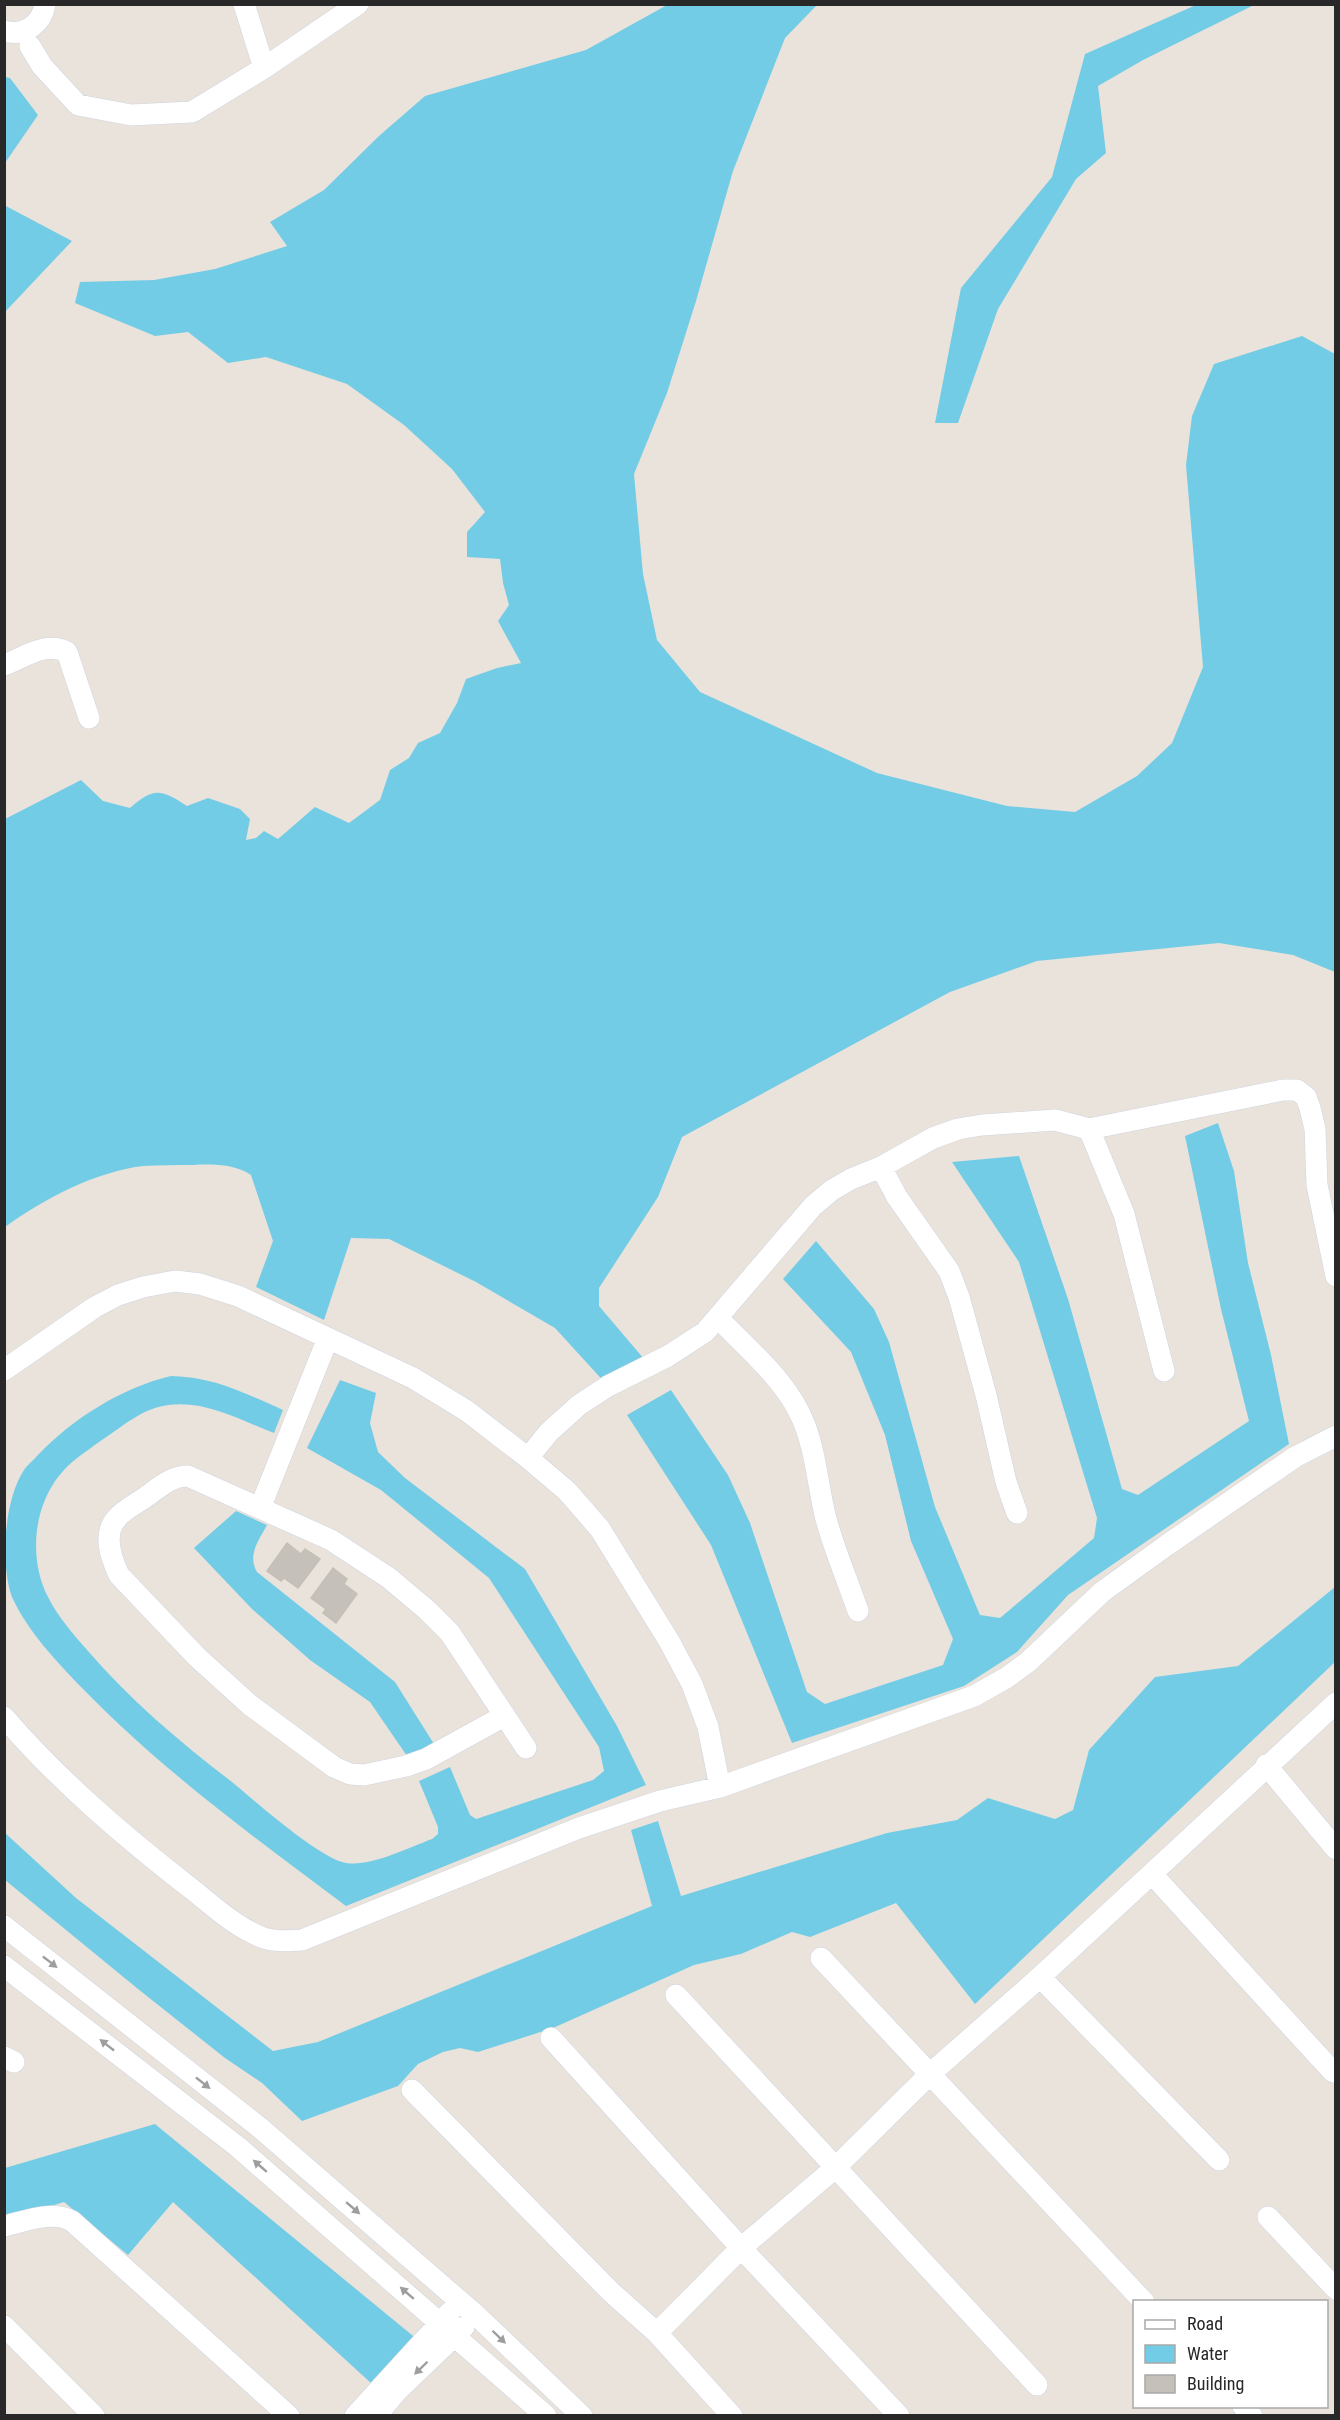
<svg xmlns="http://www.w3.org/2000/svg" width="1340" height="2420" font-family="'Roboto Condensed',sans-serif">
<rect width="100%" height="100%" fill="#eae3db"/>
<!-- water -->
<path fill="#73cce6" d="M667,5H817L785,38L733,171L696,301L667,393L634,474L643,574L657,640L700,692L877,773L1007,806L1075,812L1137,776L1172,743L1203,667L1186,465L1192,416L1214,364L1302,336L1335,354V972L1293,955L1219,943L1037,961L950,992L682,1137L658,1197L599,1288V1306L650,1366L607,1385L555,1328L476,1282L389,1239L351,1238L324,1320L256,1287L273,1241L251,1175C235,1164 212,1164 193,1165C177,1165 159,1165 143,1166C94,1172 44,1199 5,1227V819L81,780L103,801L130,808C154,787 161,789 187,806L208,798L240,809L250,819L246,840L256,838L264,831L278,839L315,807L349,823L380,800L390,770L409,758L418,743L440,733L457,703L466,679L497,668L521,663L498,621L509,605L503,583L500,559L467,557V532L485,512L452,469L404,425L347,384L266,357L228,363L188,332L155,336L75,303L80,282L154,280L215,269L287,246L270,222L324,190L379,136L425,96L586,50Z
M1196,5H1254L1143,60L1098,86L1106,153L1076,179L998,309L958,423H935L961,288L1052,177L1085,54Z
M5,77L10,78L38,115L5,163Z
M4,205L72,241L5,312H4Z
M1218,1123L1234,1171L1248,1263L1271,1355L1289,1444L1068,1595L1017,1652L964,1686L792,1743L711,1545L627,1415L671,1390L728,1475L750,1523L807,1692L825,1704L943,1665L953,1639L911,1541L885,1435L851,1352L783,1279L816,1241L874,1309L889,1342L935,1507L980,1615L1000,1618L1094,1538L1097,1518L1019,1262L952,1162L1019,1156L1068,1299L1122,1489L1138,1495L1249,1421L1221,1309L1185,1136Z
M171,1376C215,1377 244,1393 283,1410L274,1433C230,1416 187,1390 141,1414C126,1422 113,1433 99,1442C87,1451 74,1459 64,1470C33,1503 28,1558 48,1597C58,1617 74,1635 88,1651C131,1701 180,1742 232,1782C255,1801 320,1859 346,1863C370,1867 408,1848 432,1839L438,1834V1827L419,1781L450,1767L470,1815L476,1819L593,1780L604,1771L599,1747L489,1578L381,1490L307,1448L340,1380L376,1393L370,1423L378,1452L405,1478L525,1569L617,1726L646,1785L346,1906C255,1838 163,1771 84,1690C57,1662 28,1632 12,1597C0,1564 4,1500 24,1470C27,1465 33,1461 37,1456C72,1419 121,1388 171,1376Z
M236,1511L267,1525C259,1540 247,1555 257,1572L395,1682L434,1744L407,1756L370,1702L310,1660L252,1609L194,1548Z
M1335,1587V1662L975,2004L896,1903L810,1937L792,1932L741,1954L694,1965L553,2028L478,2052L460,2048L443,2052L418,2064L398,2086L302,2121L262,2083L225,2058L138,1989L5,1880L4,1832L76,1898L273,2051L318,2042L652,1906L631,1830L658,1821L681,1896L887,1833L957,1820L988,1798L1055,1819L1073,1810L1089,1750L1155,1677L1238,1666Z
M155,2124L418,2340L372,2384L173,2202L128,2255L64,2202L5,2220V2168Z"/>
<!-- building -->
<path fill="#c5c0ba" stroke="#c5bfb5" stroke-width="1.5" d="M287,1543L301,1554L305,1549L320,1559L298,1588L284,1578L281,1581L267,1571Z
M333,1568L347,1579L344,1584L357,1594L336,1623L323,1613L326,1609L311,1598Z"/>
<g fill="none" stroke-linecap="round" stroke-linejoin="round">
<!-- minor casing -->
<g stroke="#d0d4e0" stroke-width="22">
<path id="minor" d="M244,4L264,68
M4,31C24,37 42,24 45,4
M30,46L42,66L78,105L131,115L192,112L264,68L358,4
M4,665C25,657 46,641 67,652L89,718
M1089,1129L1124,1214L1164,1371
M881,1167L897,1197L949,1271L959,1297L986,1395L1006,1482L1017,1513
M718,1318C746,1347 781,1376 799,1412C815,1443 817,1481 825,1515C833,1547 847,1579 858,1611
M4,1370L95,1307L118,1295L143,1287L175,1281L200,1284L238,1296L413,1378L467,1411L528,1458L567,1491L600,1529L669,1641L692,1684L708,1727L720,1787
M528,1458L549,1432L579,1405L608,1386L668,1356L705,1332L813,1206L832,1190L851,1179L881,1167L933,1138L958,1129L982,1125L1055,1120L1089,1129L1283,1090H1297L1306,1097L1310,1108L1315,1129L1317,1185L1336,1276
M260,1508L328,1338
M504,1716L426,1759L406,1766L364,1775L350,1774L334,1767L250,1705L197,1657L119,1575C111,1558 102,1534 117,1518C124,1509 138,1503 147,1496C160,1487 171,1476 188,1476L331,1540L389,1578L427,1610L450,1633L526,1748
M4,1717C60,1782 126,1838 193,1890C214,1907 236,1927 261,1937C274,1942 288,1941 302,1940L579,1828L660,1801L720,1787L974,1696L1006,1678L1028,1662L1102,1592L1167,1545L1295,1457L1336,1436
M1266,1765L1336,1849
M1152,1874L1333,2072
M4,1926L259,2127L477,2316L582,2416
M821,1958L1144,2302
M4,1966L238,2147L546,2416
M1040,1977L1219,2160
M676,1995L1037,2385
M551,2038L741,2248L899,2416
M4,2057L14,2062
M412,2090L612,2293L657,2333L732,2416
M1268,2217L1336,2289
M4,2226C26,2221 52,2210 72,2221L289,2416
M4,2326L94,2416
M657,2333L741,2248L835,2168L930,2074L1040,1977L1336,1703
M1243,2406L1252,2416
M355,2416L450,2312
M376,2416L396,2392L464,2327"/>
</g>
<!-- minor -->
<use href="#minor" stroke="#fff" stroke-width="21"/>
</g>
<!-- one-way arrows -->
<defs><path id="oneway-solid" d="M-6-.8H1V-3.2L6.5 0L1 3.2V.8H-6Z" transform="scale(1.5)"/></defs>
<g fill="#9e9e9e">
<use href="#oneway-solid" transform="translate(50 1962) rotate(38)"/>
<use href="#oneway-solid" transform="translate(107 2045) rotate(-142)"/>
<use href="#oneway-solid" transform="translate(203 2083) rotate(38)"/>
<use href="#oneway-solid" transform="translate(260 2166) rotate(-139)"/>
<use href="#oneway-solid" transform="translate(353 2208) rotate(41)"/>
<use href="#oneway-solid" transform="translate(407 2293) rotate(-139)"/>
<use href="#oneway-solid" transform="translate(499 2337) rotate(44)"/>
<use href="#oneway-solid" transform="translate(421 2368) rotate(136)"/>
</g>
<!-- border -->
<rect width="1340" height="2420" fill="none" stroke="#282828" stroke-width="12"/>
<!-- legend -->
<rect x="1133" y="2300" width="195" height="108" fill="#ffffff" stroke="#a9a9a9" stroke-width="1.5"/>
<rect x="1145" y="2320" width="30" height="9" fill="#ffffff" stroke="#a9a9a9" stroke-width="1.5"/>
<text x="1187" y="2330" font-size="18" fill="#282828">Road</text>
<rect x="1145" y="2345" width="30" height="18" fill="#73cce6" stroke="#a9a9a9" stroke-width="1.5"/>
<text x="1187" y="2360" font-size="18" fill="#282828">Water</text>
<rect x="1145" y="2375" width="30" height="18" fill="#c5c0ba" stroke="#a9a9a9" stroke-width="1.5"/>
<text x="1187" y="2390" font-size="18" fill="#282828">Building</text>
</svg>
